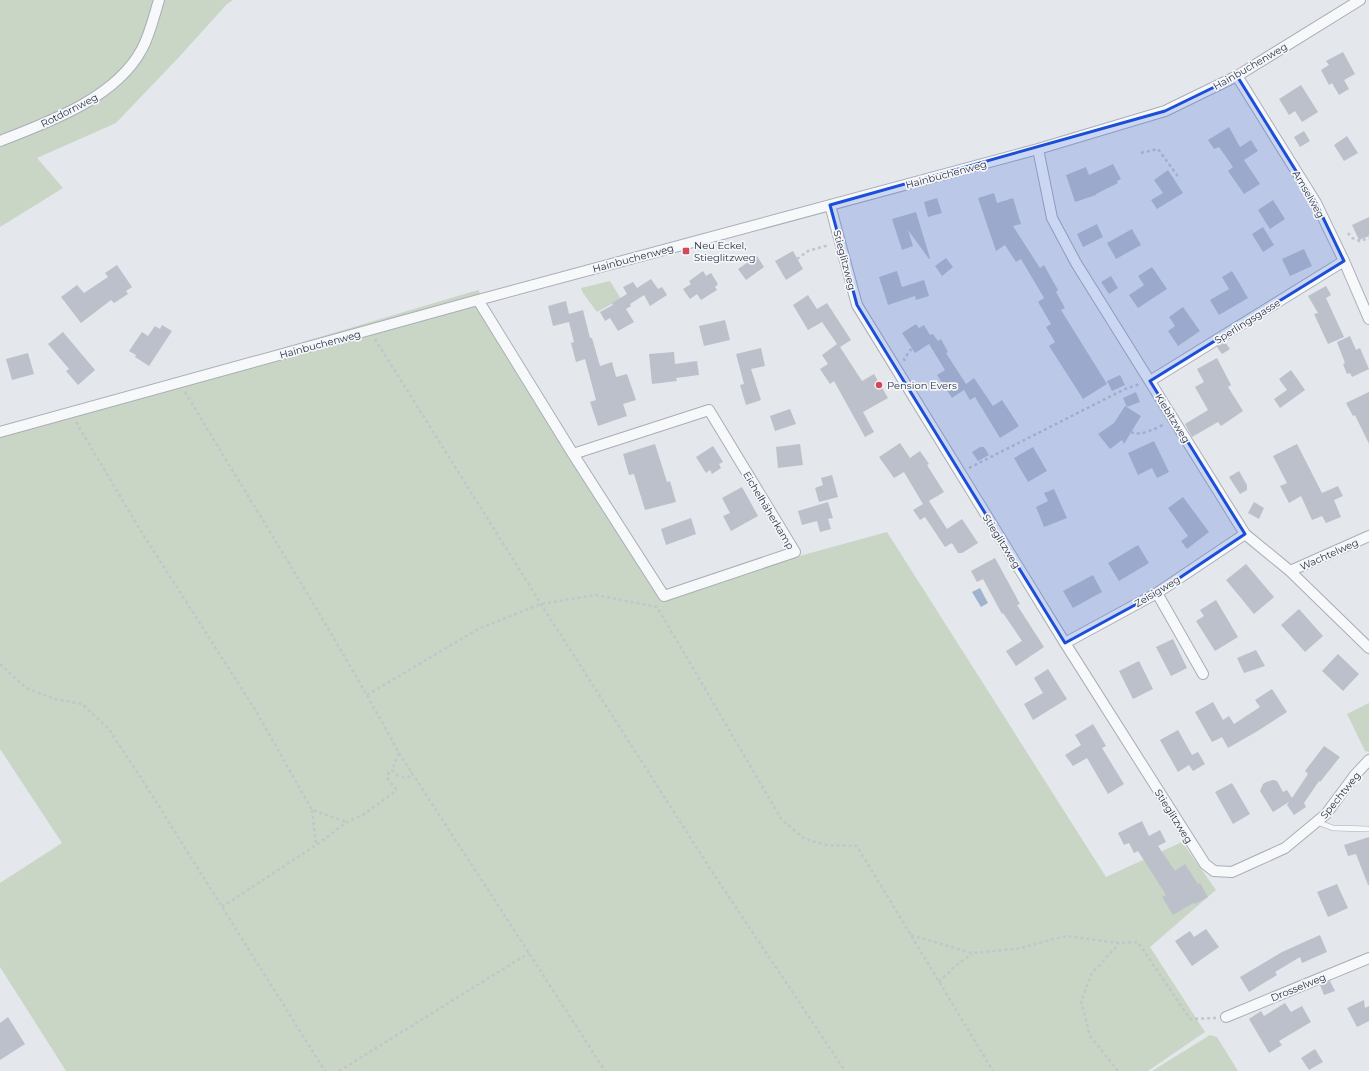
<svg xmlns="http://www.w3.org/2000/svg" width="1369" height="1071" font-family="Montserrat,sans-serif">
<rect width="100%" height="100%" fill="#e4e7ec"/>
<!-- green -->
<path fill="#c9d6c5" d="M0,0H233L227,4L180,56L116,123L37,158L63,188L0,227Z
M610,281L621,299L597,312L583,293L581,288Z
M478,290L665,593L887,532L1106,877L1182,842L1216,890L1150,947L1205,1032L1148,1071H66L0,967V883L62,843L0,749V432Z
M1369,703V752L1365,751L1347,714Z
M1210,1035L1217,1037L1238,1071H1152Z"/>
<!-- water -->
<path fill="#9fb4cc" d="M980,588L988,603L981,607L972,592Z"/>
<!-- building -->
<path fill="#bbc0ca" d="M1343,52L1355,74L1344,80L1349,89L1339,95L1332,83L1329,85L1321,70L1329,65L1326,61Z
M1301,85L1318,112L1302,122L1295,111L1289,115L1279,99Z
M1229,127L1240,147L1251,140L1258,151L1244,160L1260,184L1244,194L1228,171L1233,167L1219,147L1214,149L1208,140Z
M1304,131L1310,141L1300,147L1294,137Z
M1347,136L1358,153L1344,161L1334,145Z
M1113,164L1121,179L1117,181L1118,183L1096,194V195L1075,202L1066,175L1086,167L1089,175Z
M1168,170L1183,193L1157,209L1151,200L1163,193L1154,180Z
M994,193L997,203L1013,198L1021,224L1013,226L1040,268L1044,265L1058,290L1056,292L1065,308L1061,310L1107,384L1083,399L1049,346L1055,342L1046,327L1051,324L1038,302L1044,298L1021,259L1016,262L1005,245L996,251L978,198Z
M937,198L942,213L928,217L924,202Z
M1273,200L1285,219L1270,229L1258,210Z
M916,212L930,258L929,259L908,230L913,246L902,250L892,219Z
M1369,217V236L1359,240L1352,225Z
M1097,224L1103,237L1083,247L1077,234Z
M1263,227L1274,245L1263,252L1252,234Z
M1132,229L1141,245L1116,259L1107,243Z
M1304,249L1312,266L1290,276L1282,259Z
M793,251L803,269L786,280L775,261Z
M757,256L764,267L746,280L738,269Z
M946,258L953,267L942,276L935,266Z
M117,265L132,287L126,291L128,294L114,303L111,300L81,323L61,297L77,285L84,293L108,277L105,273Z
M1152,267L1167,289L1138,308L1129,295L1144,285L1138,276Z
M703,271L706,276L711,273L718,284L715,287L717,290L701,300L697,294L690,299L683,289L691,284L689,281Z
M897,271L902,287L924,280L929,296L916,300L915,296L888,305L879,277Z
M1232,271L1248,298L1219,315L1210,300L1229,289L1222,277Z
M1111,276L1118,288L1109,294L1101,282Z
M651,279L658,289L662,287L667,295L650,306L644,295L630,304L631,306L626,309L634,322L618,331L610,318L605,321L600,312L613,305L612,303L627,294L623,287L633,282L637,288Z
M1326,286L1331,295L1326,298L1344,337L1328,344L1314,314L1318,313L1308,296Z
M808,295L817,309L827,303L851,340L840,347L862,381L874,374L888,398L863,412L874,432L865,437L834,381L830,384L820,369L828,364L822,355L837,344L822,322L808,330L793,305Z
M566,301L569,314L583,310L590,338H592L600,366L612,362L616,377L627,374L636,400L623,404L627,416L598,426L590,402L596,400L585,359L576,362L571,343L574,342L569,322L553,326L548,306Z
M1183,307L1200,331L1178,346L1168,331L1175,326L1169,317Z
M725,320L730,340L704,346L699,326Z
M916,324L919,328L924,325L930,335L933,334L938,341L941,339L948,352L946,353L966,384L974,378L993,406L1002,400L1019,426L1000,438L975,397L970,400L964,390L952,398L937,375L945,370L929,344L915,353L902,333Z
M162,325L172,331L149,366L135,357L136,355L129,351L142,332L148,336L155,326L160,329Z
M63,332L95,370L78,385L66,371L69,369L48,344Z
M1350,336L1356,350L1360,348L1369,369L1352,377L1350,373L1347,374L1343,364L1345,363L1337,342Z
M1225,342L1230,349L1222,354L1217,347Z
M761,348L765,366L751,369L761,400L746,405L740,385L744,384L736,354Z
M674,352L675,364L697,361L699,375L676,378L677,381L652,384L649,354Z
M28,353L34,374L12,380L6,359Z
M1217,358L1231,385L1228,387L1243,411L1221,426L1218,422L1192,437L1185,424L1208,410L1195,387L1204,382L1197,369Z
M1291,370L1305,390L1280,408L1274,399L1287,390L1279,379Z
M1120,375L1125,385L1112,391L1107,381Z
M1136,392L1140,402L1127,407L1123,398Z
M1369,392V444L1355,415L1353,416L1346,403Z
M1125,406L1141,416L1124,444L1122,440L1110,449L1098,434L1114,423Z
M790,409L796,424L775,431L770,416Z
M1154,441L1169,472L1157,478L1152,468L1138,475L1128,453Z
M900,443L910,458L920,451L929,464L927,465L944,492L929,501L947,529L962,519L978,543L962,553H958L952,543L945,547L925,517L920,520L913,510L923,504L904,472L894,478L879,457Z
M655,444L667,482L670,481L676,502L645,510L634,474L629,475L623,454Z
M800,444L803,465L778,468L776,447Z
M1297,444L1322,493L1338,486L1343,496L1334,500L1341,517L1326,523L1322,516L1312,520L1301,496L1289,503L1280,486L1287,483L1273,456Z
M713,446L723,462L719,464L721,468L712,474L710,470L706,473L696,457Z
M980,447H984L989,455L978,461L972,452Z
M1033,447L1047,471L1028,482L1014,458Z
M1239,471L1247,485V490L1240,494L1229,477Z
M832,475L838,497L819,502L815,488L823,485L821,478Z
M742,487L758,516L731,531L723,516L730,513L722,498Z
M1054,489L1067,518L1044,527L1036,507L1048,501L1044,493Z
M1183,497L1209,532L1187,549L1181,541L1188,536L1168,508Z
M828,502L833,518L828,519L831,529L820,532L817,521L802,525L798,511Z
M1254,502L1264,508L1259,519L1248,513Z
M691,518L696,534L666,545L661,529Z
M1138,545L1149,563L1119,581L1108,563Z
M995,558L1020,604L1017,605L1044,647L1016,666L1006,651L1022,641L1003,613L1002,614L983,579L977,582L971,571Z
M1246,564L1274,597L1254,614L1226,580Z
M1093,575L1102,592L1073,608L1063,591Z
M1216,600L1238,637L1215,651L1196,621L1204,616L1200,610Z
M1299,609L1323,636L1305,652L1281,625Z
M1173,639L1187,668L1171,676L1156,647Z
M1256,650L1265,666L1244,673L1237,658Z
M1338,654L1359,674L1343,691L1322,671Z
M1139,661L1153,689L1133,699L1119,671Z
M1048,669L1067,699L1033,720L1024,704L1043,693L1034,678Z
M1272,689L1287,712L1256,732L1228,748L1222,737L1212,742L1195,712L1213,702L1223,720L1229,716L1234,724L1260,707L1255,700Z
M1093,724L1106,746L1102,748L1124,784L1108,794L1087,758L1073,766L1065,755L1081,745L1075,735Z
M1178,730L1192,755L1198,752L1205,764L1193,771L1189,765L1178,772L1160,740Z
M1324,746L1340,757L1320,782L1319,781L1304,803L1306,807L1294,815L1287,805L1289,802L1273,812L1260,791L1263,784L1266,782L1273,780L1277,781L1283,792L1287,790L1292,798L1308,774L1305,771Z
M1232,783L1250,814L1233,824L1215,792Z
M1142,821L1149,836L1160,830L1166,842L1158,846L1175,871L1185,864L1198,884L1200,883L1208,897L1195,904L1193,903L1173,915L1162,897L1166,895L1138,851L1134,853L1129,843L1124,845L1118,833Z
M1369,837V885H1368L1356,854L1348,856L1344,845Z
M1337,884L1348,908L1328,917L1317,892Z
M1206,929L1219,947L1192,966L1175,941L1190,931L1194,937Z
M1320,935L1327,952L1302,963L1300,957L1275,972L1277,975L1249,992L1240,977L1282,952Z
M1330,981L1335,991L1324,995L1320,985Z
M1364,1000L1365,1008L1369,1006V1021L1357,1027L1347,1008Z
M1285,1003L1291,1012L1302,1006L1311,1022L1279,1041L1282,1045L1269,1053L1249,1019L1261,1011L1264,1016Z
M8,1017L25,1044L0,1060V1023Z
M1315,1049L1323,1062L1309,1070L1301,1058Z"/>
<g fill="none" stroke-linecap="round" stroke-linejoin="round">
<!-- lane casing -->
<g stroke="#a9aeb7" stroke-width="6">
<path id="lane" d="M1317,822L1333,828L1368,829"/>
</g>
<!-- street casing -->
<g stroke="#a9aeb7" stroke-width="12">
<path id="street" d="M1237,76L1316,203L1344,261L1369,319
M0,141C49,122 116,98 142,49C150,34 154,16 159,0
M1038,149L1052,218L1076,263L1245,534L1290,571L1369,648
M830,205L857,305L1065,643L1205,864L1214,871L1232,872L1285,848L1326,814L1355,775L1369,760
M478,300L573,454L664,596L795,552L709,410L573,454
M1150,381L1344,261
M0,432L478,300L1038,149L1165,111L1237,76L1360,0
M1290,571L1369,536
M1157,593L1203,674
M1065,643L1157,593L1245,534
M1226,1017L1369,958"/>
</g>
<!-- path -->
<path stroke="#c2c5cb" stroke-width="2.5" stroke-dasharray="3 3" stroke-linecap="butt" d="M1141,153L1158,149L1177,175L1173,178
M1348,233L1352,238L1360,241L1369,238
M797,259L808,251L829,245
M375,339L541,604L709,867L845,1071
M905,361L904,359L912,348
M185,392C257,512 332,630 399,753L392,770C397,776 401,778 409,777L412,772
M76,422L139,528L256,711L312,810L347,822
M1131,432C1140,437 1156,428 1165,424
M969,468L1125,389L1140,384
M0,664L26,688L55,699L82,704L108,728L143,781L325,1071
M367,695L478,629L541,604L596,595L657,607L782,820L805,839L826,845L857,846L993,1071
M399,753L529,953L605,1071
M312,810L316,845
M222,907L316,845L347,822L363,815L392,794L396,789L388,779V774L392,770
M911,935L972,953L1016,949L1066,936L1119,943L1138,942L1190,1019L1216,1018
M939,982L954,967L972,954
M339,1071L529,953
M1118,1071L1090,1036L1081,1001L1092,973L1119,944"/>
<!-- lane -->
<use href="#lane" stroke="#f7f8fa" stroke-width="5"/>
<!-- street -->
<use href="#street" stroke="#f7f8fa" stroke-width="10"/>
</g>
<!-- marked area -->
<path fill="#1d4ed8" fill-opacity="0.2" stroke="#1d4ed8" stroke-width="3" stroke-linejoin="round" d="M1237,76L1316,203L1344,261L1150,381L1245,534L1157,593L1065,643L857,305L830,205L1165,111Z"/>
<!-- markers -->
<g fill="#d1495b" stroke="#f4f6f9" stroke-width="1.5">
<rect x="682" y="247" width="8" height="8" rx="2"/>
<circle cx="879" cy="385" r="4"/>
</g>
<g text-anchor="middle" stroke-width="3.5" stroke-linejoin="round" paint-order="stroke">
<!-- street labels -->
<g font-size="10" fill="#2b3445" stroke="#f4f6f9">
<text transform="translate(1250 66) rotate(-30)" y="4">Hainbuchenweg</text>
<text transform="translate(69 110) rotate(-27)" y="4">Rotdornweg</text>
<text transform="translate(946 174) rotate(-15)" y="4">Hainbuchenweg</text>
<text transform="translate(1309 194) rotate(60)" y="4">Amselweg</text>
<text transform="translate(633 258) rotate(-15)" y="4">Hainbuchenweg</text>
<text transform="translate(845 260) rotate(75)" y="4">Stieglitzweg</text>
<text transform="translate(1247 321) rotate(-32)" y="4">Sperlingsgasse</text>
<text transform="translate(320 344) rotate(-15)" y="4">Hainbuchenweg</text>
<text transform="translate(1173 418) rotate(58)" y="4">Kiebitzweg</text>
<text transform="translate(769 510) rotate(59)" y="4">Eichelhäherkamp</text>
<text transform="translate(1002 541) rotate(58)" y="4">Stieglitzweg</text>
<text transform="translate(1329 554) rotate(-24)" y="4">Wachtelweg</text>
<text transform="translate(1157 591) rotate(-31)" y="4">Zeisigweg</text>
<text transform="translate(1340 795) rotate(-51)" y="4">Spechtweg</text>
<text transform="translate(1174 816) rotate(58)" y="4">Stieglitzweg</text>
<text transform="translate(1298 987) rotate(-22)" y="4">Drosselweg</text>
</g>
<!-- poi labels -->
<g font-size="10" fill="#2b3445" stroke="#f4f6f9" text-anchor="start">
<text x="694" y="249">Neu Eckel,<tspan x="694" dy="12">Stieglitzweg</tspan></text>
<text x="887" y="389">Pension Evers</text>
</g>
</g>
</svg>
